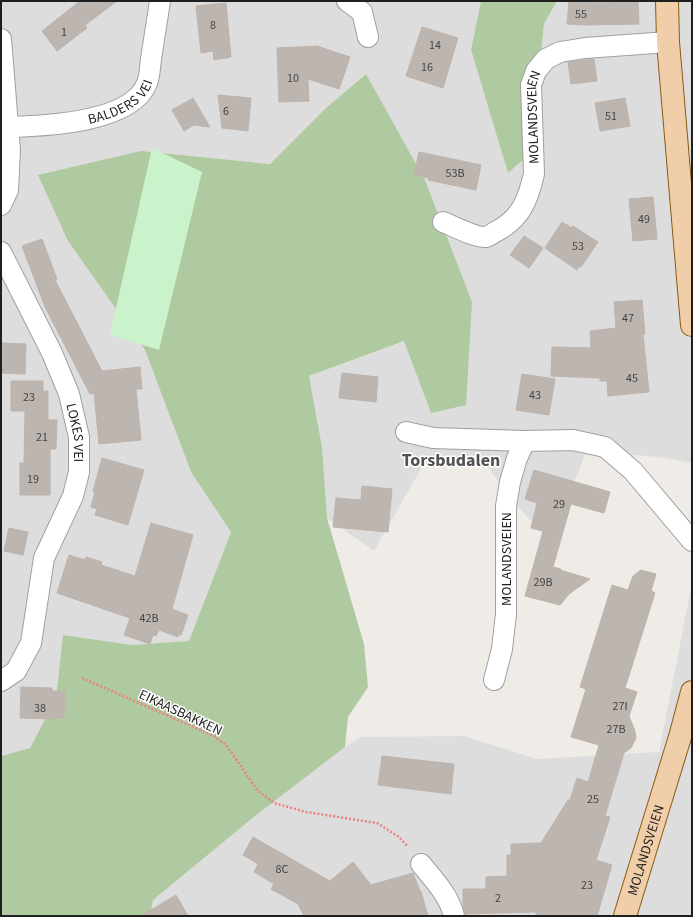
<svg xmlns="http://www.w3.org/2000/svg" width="693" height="917" font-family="'Source Sans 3',sans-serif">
<rect width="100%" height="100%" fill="#efece7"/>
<!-- residential -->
<path fill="#ddd" d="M1,1H481L471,51L508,173L531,153L544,24L557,1H692V463L658,457L622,454H585L579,471L546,537L513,501L479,455L423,465L374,551L327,518L322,447L309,376L405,341L431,413L365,74L326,108L270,164L141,151L68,241L145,350L191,472L231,532L189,641L132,645L63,635L56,698L30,748L1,756Z
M692,583V916H150L153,900L255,816L345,747L361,737L464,736L537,759L659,752Z"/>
<!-- forest -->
<path fill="#afc9a1" d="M481,1H557L544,24L531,153L508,173L471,50Z
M366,74L425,180L472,302L466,405L431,413L404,341L309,376L322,447L327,518L364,644L368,687L348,717L345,747L255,816L153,900L150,916H1V756L30,748L56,698L63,635L132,645L189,641L231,532L191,472L145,350L68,241L38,175L141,151L270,164L326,108Z"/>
<!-- park -->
<path fill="#caf3cb" d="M152,148L202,172L159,350L110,335Z"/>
<!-- building -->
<path fill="#bcb5b0" stroke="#bfb3ab" d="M80,1H117L85,25L87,28L57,51L42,31Z
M569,1H595V3L638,2L639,24L585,25L567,24Z
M226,3L231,57L214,60L213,51L201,53L196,6Z
M422,27L458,38L443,88L406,76Z
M317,46L350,57L339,89L308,79L309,101L279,102L277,48Z
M594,59L597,81L571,84L568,62Z
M218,95L251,98L248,131L222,128Z
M193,98L210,127L194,125L184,131L172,110Z
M625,98L630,126L600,131L595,103Z
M419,152L481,165L476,190L428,180L429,178L414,175Z
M653,197L657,239L633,241L629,199Z
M562,222L572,228L573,226L598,242L581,267L579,266L577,270L545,248Z
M524,236L543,248L529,268L510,255Z
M42,239L57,279L55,280L102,371L140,367L142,389H136L141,440L99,444L94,393L90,394L45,307L22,246Z
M642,300L645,334H643L649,392L608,396L607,381H600V378L551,376L552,347L591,348L590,331L616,328L614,302Z
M1,343L26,344L25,374L1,373Z
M342,373L378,377L376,402L339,398Z
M522,374L555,379L549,415L516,410Z
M11,381H43V391H48V420H57L56,449H50V495H20V463H24L25,411H11Z
M102,458L144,470L128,525L95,515L97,509L91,507L95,492L93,491Z
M534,470L610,492L604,513L571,504L553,567L561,569L560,570L590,579L569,594L560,605L525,596L543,531L531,528L537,503L525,499Z
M362,486L392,489L388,532L333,527L336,498L361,500Z
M151,523L193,535L172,609L188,615L181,635L179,634L178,637L159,630L156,636L153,635L150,644L124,635L130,618L57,593L69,555L85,560L86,557L102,562L101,565L135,576Z
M9,528L28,532L23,555L4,551Z
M641,570L656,574L651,591L655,593L625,688L637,692L629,716L635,731L636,738L631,748L624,753L605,816L610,817L596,860L612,865L597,916H536V912L465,914L463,906V889H486V877L507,876V855H511V844L541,843L568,800H570L577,778L588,782L599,745L571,737L586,689L580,687L612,585L628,590L633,576Z
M21,687L52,688V691H65L64,718H51V719L20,718Z
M382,756L454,764L451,794L378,785Z
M253,837L330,881L353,862L371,885L413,873L420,891H421L428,916H304L298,904L271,889L274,884L254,872L258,864L243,855Z
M176,895L188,916H141Z"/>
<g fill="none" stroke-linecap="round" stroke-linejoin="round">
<!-- minor casing -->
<g stroke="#a0a0a0" stroke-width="22">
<g id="minor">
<path d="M347,1L362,12L368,37"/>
<path d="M1,39L10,150L8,190L1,205"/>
<path id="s1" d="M8,127C44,126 132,123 147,83C150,76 150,66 151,59C154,39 157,20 160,1"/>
<path id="s2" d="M443,222C453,226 476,238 486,237C490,236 494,232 497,231C521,218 528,200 534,174L531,85L536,71L546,59L560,52L585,48L668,42"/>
<path id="s3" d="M1,252L52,353L69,394L79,437V472L73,496L44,558L31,643L16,671L1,681"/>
<path d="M406,432L433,438L525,441"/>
<path d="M494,680L502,649L506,614V506L510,482L517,458L525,441L573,440L605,447L633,471L692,541"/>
<path d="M421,864C434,880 449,895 454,916"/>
</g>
</g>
<!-- primary casing -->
<g stroke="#895b12" stroke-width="24">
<g id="primary">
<path d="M667,1L668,42L692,325"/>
<path id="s4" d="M625,916L680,737L692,692"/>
</g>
</g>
<!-- path -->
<path stroke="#ea827d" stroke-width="2.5" stroke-dasharray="2 2" stroke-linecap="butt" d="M82,678L214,736L226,745L258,791L274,803L306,812L377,823L399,837L408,847"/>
<!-- minor -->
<use href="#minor" stroke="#fff" stroke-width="20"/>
<!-- primary -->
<use href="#primary" stroke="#f1ceaa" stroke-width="22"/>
</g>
<g text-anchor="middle" stroke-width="3" stroke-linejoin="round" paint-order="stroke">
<!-- number labels -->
<g font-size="12" fill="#464443">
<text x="581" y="18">55</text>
<text x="213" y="29">8</text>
<text x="64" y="36">1</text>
<text x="435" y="49">14</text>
<text x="427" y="71">16</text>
<text x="293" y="82">10</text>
<text x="226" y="115">6</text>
<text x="611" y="120">51</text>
<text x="455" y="177">53B</text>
<text x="644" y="223">49</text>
<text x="578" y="250">53</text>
<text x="628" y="322">47</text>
<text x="632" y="382">45</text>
<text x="535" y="399">43</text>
<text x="29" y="401">23</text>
<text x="42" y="441">21</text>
<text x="33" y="483">19</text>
<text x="559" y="508">29</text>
<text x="543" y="586">29B</text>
<text x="149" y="622">42B</text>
<text x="620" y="710">27I</text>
<text x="40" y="712">38</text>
<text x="616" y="733">27B</text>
<text x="593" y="803">25</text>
<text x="282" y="873">8C</text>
<text x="587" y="889">23</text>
<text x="498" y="902">2</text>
</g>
<!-- street labels -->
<g font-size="14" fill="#1f1f1f" stroke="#fff">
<text dy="5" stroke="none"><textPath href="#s1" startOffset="118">BALDERS VEI</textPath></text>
<text dy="5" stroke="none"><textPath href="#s2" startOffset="186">MOLANDSVEIEN</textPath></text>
<text dy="5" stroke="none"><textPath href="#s3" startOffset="197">LOKES VEI</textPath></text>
<text transform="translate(506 559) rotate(-90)" y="5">MOLANDSVEIEN</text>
<text transform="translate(181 712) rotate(25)" y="5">EIKAASBAKKEN</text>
<text dy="5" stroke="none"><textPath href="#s4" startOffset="69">MOLANDSVEIEN</textPath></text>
</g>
<!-- district labels -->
<g font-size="18" font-weight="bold" fill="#525252" stroke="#fff">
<text x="451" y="466">Torsbudalen</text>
</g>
</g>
<!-- border -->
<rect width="693" height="917" fill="none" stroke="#1f1f1f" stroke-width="4"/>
</svg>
